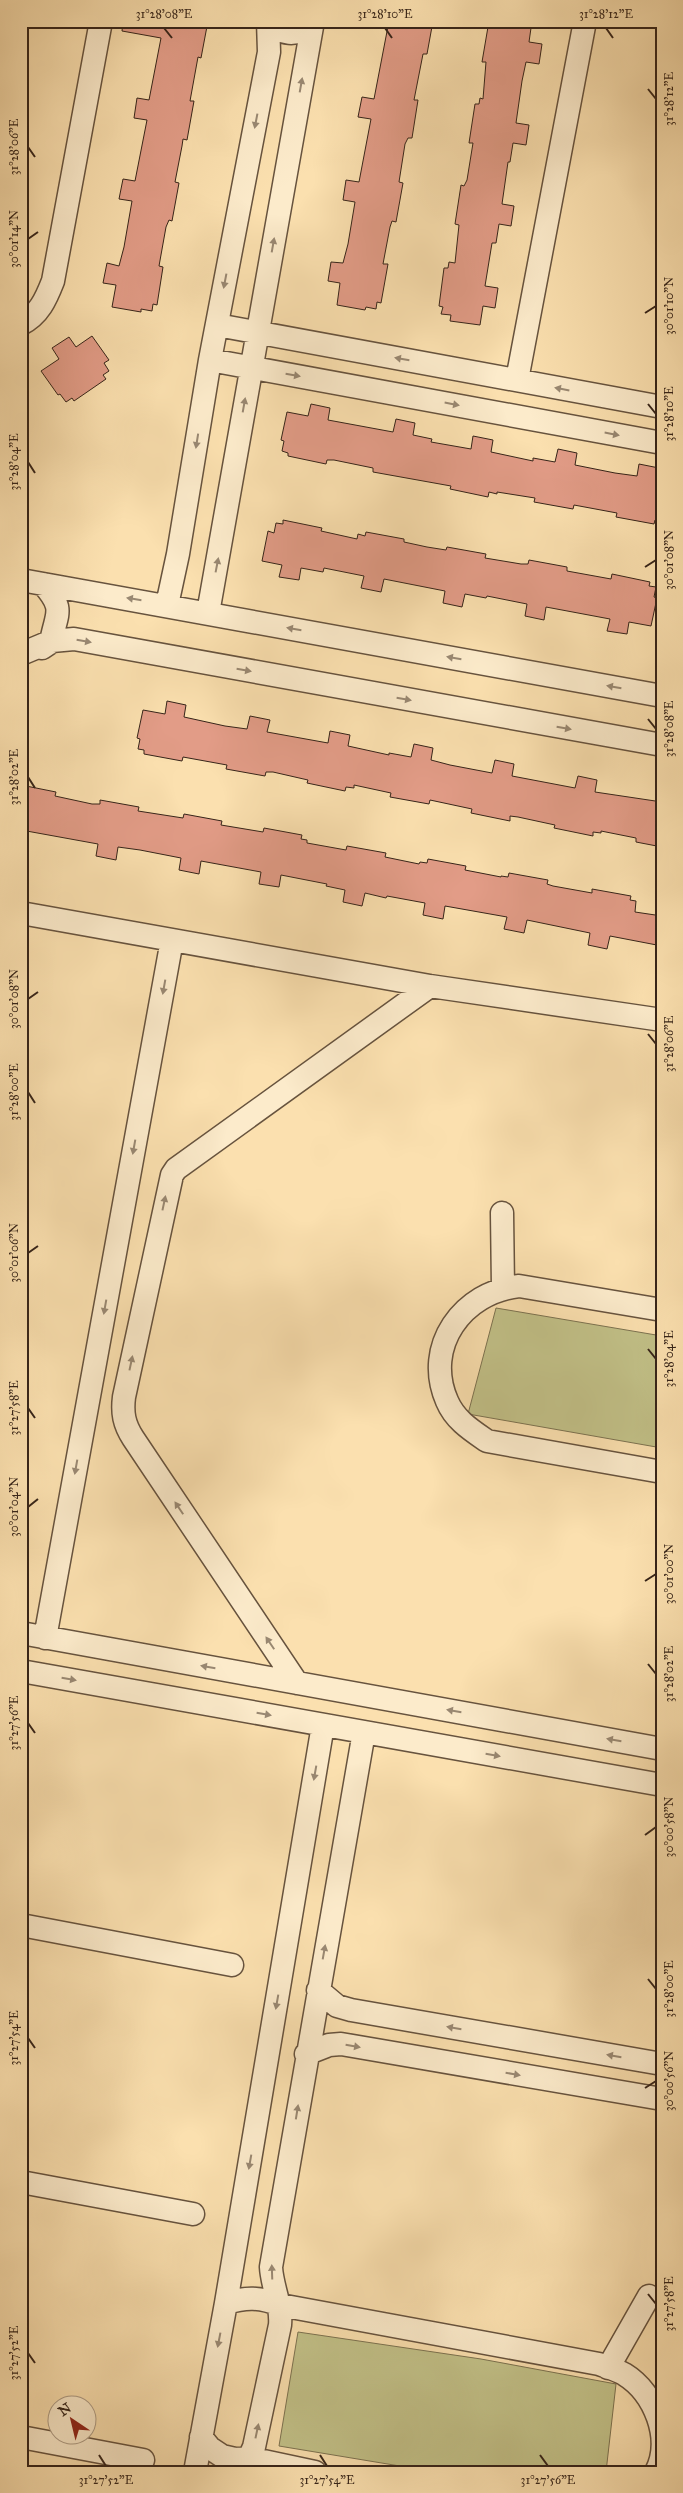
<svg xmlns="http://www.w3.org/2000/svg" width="683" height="2493" font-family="'IM FELL Great Primer',serif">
<rect width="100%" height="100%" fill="#fbe0af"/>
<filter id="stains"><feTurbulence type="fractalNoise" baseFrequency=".004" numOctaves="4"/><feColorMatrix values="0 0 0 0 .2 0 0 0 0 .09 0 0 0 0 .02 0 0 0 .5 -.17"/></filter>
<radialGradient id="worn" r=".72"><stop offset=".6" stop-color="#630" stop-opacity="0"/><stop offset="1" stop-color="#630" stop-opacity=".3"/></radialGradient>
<!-- green -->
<path fill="#c2c188" stroke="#7c7250" d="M496,1308L662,1336V1448L468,1414Z
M298,2332L481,2359L616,2384L606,2472H436L279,2446Z"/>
<!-- building -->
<path fill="#e29c87" stroke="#362419" d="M123,21H208L201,58L198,57L190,101H194L187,140L183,139L182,146L175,182L179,183L172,221L169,220L166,227L159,266L163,267L157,305L153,304L152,311L141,309V312L112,307L116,285L103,283L107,263L119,266L124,247L132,201L119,199L123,179L135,181L147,120L134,118L137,98L149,100L161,38L122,31Z
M389,21H433L427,54H423L414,100H418L412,138H408L405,144L399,182L403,183L396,222L392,221L390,227L383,264H388L381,303L377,302L376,309L366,307L365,310L337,305L340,283L328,281L331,262L343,263L348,244L355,202L343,200L346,180L359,182L371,119L358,117L362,97L374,99Z
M489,21H532L529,42L542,44L539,64L526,62L522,81L516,123L529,125L526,145L513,143L510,162H508L502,204L514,206L511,226L499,224L496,243H492L485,286L498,288L495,308L483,306L480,325L450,321L451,315L441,314L443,307L439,306L444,268H448L449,262L455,263L459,225L455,224L461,185L464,186L467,180L473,143H469L475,104H479L480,98L483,99L486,62H482Z
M92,336L109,360L104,363L109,371L103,375L106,379L74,401L72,398L66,402L60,394L58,395L41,371L59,359L52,348L69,337L76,347Z
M311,404L330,408L328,420L393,432L396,419L415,423L413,435L432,439L431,442L471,449L473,436L493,440L491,452L533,461V458L555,462L558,449L577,453L575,465L615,473L637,476L639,464L659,468L656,480L662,481V521L655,520L654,524L616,517L617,513L574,505L573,509L534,502L535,498L497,492V494L489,492L488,497L450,489L451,486L373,472V468L334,460H327L326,464L288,456V453L282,451L284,441L281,440L287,412L308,416Z
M283,520L322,528L321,531L357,539L358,534L365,536L366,532L404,539V542L427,547L446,550L447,547L486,554L485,558L521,564H528L529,560L567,567V571L611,579L612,574L650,582L649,586L656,587L654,597L657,598L651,626L629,622L627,634L607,631L610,619L546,607L544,620L525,616L527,604L487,596L486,598L465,594L462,607L443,603L445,591L384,579L381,592L361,588L364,576L324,568L323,572L301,568L299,580L279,577L282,565L262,561L268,531L274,533L276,523L283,524Z
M167,701L186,705L184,717L225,726L247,729L250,716L270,720L267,732L328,743L330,731L350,735L348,746L389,755V753L411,757L414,744L433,748L431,760L450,765L492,773L495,760L514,764L512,776L575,788L578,776L597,780L595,792L662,802V847L636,842V838L601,831V833L593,832V836L554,828L555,825L518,817L510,816V821L471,813L472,809L430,800L429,804L390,797L391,793L354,785V788L346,787L345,791L307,783L308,780L273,772H266L265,776L226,769L227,765L183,757L182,761L144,754V750L138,749L140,739L137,738L143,710L165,714Z
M21,785L56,792L55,796L92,804H100V800L139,807L138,811L183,818L184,814L222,821L221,825L263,832L264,828L302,835L301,839L307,840V843L346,850L347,846L386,853L385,857L419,864L420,862L427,863L428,859L466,866L465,870L501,877V876L508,877L509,873L548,880L547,884L553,886L592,893V889L631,896L630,900L636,901L635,912L662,916V946L610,936L607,949L588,945L590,933L527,920L524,933L504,929L507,917L445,906L443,919L423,915L425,903L387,896L386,898L365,893L362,906L343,902L345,890L326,886L327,884L281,875L279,887L259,884L261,872L201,861L199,874L179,870L181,858L140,850L118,847L116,860L96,856L98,844L21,830Z"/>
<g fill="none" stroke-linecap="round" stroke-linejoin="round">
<!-- minor casing -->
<g stroke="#67533e" stroke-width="25">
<path id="minor" d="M269,21C281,36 296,36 312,26
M21,324C39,315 46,299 53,281L101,21
M217,325L662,407
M210,360L662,443
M517,380L585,21
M21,580L662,696
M167,605L178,554L210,360L269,52L268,21
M208,613L313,21
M42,648L51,642C56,613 66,610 43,584
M21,654L52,641L74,639L662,745
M21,913L430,986L662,1020
M502,1213L503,1288
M662,1310L519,1286C463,1292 423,1346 447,1401C455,1420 471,1430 487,1441L662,1472
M21,1633L662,1749
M45,1638L172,940
M21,1671L662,1785
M297,1683L133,1438C124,1424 122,1413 124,1397L172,1175L176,1169L430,986
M21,1925L232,1965
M318,1990L337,2006L351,2010L662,2064
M306,2054L329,2045L341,2044L662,2099
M21,2182L193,2214
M226,2303C246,2297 260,2297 280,2305L599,2364C607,2367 617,2370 624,2374C655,2393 673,2439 656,2472
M608,2368L649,2296
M21,2437L143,2460
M201,2437L210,2448L222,2456L235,2459L249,2458L315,2472
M195,2472L226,2303L323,1725
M234,2472L249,2458L254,2447L280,2325C282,2305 272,2287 271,2267L364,1732"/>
</g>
<!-- minor -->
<use href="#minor" stroke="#fcebcb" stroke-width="22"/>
</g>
<!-- one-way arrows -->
<defs><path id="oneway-solid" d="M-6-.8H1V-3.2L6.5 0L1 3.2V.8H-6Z" transform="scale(1.25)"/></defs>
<g fill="#998872">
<use href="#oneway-solid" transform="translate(301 85) rotate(-80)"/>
<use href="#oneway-solid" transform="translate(256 121) rotate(101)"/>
<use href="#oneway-solid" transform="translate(273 245) rotate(-80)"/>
<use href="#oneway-solid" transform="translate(225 281) rotate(101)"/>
<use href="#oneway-solid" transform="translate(402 359) rotate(-170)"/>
<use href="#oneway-solid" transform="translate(293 375) rotate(10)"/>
<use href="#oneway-solid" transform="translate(562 389) rotate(-169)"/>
<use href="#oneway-solid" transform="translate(452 404) rotate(11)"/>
<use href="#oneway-solid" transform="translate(244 405) rotate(-80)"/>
<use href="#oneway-solid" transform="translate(612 434) rotate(11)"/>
<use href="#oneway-solid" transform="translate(197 441) rotate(99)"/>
<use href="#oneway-solid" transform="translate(217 565) rotate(-79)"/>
<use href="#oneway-solid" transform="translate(134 599) rotate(-171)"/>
<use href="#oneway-solid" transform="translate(294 629) rotate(-170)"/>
<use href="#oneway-solid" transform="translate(84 641) rotate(10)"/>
<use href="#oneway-solid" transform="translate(454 658) rotate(-170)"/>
<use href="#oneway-solid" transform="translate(244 670) rotate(10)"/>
<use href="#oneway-solid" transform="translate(614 687) rotate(-170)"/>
<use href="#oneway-solid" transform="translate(404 699) rotate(10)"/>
<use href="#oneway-solid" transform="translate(564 728) rotate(10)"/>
<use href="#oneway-solid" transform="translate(164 987) rotate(100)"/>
<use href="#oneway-solid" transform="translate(134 1147) rotate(100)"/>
<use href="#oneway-solid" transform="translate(164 1203) rotate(-78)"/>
<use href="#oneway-solid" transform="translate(105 1307) rotate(100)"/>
<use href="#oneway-solid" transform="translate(131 1363) rotate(-78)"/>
<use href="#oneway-solid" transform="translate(76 1467) rotate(100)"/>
<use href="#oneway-solid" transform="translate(179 1508) rotate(-124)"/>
<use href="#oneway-solid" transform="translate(270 1643) rotate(-124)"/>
<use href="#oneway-solid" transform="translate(208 1667) rotate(-170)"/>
<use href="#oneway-solid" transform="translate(69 1679) rotate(10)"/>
<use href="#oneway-solid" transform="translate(454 1711) rotate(-170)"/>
<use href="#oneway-solid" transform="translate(264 1714) rotate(10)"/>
<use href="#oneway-solid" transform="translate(614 1740) rotate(-170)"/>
<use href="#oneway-solid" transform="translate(493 1755) rotate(10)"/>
<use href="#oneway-solid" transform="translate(315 1773) rotate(100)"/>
<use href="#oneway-solid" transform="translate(324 1952) rotate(-80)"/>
<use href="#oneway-solid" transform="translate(277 2002) rotate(100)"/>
<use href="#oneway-solid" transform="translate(454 2028) rotate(-170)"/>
<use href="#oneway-solid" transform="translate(353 2046) rotate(10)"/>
<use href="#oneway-solid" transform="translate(614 2056) rotate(-170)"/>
<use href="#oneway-solid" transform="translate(513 2074) rotate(10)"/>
<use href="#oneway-solid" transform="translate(297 2112) rotate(-81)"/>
<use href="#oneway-solid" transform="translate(250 2162) rotate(100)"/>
<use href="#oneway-solid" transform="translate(272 2272) rotate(-92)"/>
<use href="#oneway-solid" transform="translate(219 2340) rotate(101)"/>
<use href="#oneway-solid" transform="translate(257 2431) rotate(-78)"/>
</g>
<!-- ticks -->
<path fill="none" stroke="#362419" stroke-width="2" d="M164,28L172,38M385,28L392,38M606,28L613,38M648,89L656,99M28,147L35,157M28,239L38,232M645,313L656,306M648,404L656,414M28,462L35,473M645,567L656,560M648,719L656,729M28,777L35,788M28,999L38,992M648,1034L656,1044M28,1092L35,1103M28,1253L38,1246M648,1349L656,1359M28,1408L35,1418M28,1507L38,1499M645,1581L656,1574M648,1664L656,1674M28,1723L35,1733M645,1835L656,1827M648,1979L656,1989M28,2038L35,2048M645,2088L656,2081M648,2294L656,2304M28,2353L35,2363M99,2455L106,2466M320,2455L327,2466M540,2455L548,2466"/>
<!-- margin -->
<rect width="683" height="2493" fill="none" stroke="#fbe0af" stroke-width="55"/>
<!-- north arrow -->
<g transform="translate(72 2420) rotate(325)"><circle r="24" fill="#fcebcb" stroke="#ad9b84"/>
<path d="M0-4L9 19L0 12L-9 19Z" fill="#8f2418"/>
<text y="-8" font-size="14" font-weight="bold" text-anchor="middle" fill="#362419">N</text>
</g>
<rect x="28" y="28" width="628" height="2438" fill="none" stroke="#362419" stroke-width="2"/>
<g font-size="12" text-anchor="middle" fill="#362419">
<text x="164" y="18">31°28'08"E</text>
<text x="385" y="18">31°28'10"E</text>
<text x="606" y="18">31°28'12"E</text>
<text transform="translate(669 99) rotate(-90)" y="4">31°28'12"E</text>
<text transform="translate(14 147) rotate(-90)" y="4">31°28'06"E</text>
<text transform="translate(14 239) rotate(-90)" y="4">30°01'14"N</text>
<text transform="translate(669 306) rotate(-90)" y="4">30°01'10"N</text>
<text transform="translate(669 414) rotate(-90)" y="4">31°28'10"E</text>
<text transform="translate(14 462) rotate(-90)" y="4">31°28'04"E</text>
<text transform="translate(669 560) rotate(-90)" y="4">30°01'08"N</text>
<text transform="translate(669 729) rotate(-90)" y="4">31°28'08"E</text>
<text transform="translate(14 777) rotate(-90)" y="4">31°28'02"E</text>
<text transform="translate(14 999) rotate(-90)" y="4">30°01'08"N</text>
<text transform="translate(669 1044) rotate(-90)" y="4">31°28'06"E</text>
<text transform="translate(14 1092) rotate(-90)" y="4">31°28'00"E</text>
<text transform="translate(14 1253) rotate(-90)" y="4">30°01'06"N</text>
<text transform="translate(669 1359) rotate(-90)" y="4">31°28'04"E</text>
<text transform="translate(14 1408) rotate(-90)" y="4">31°27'58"E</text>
<text transform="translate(14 1507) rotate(-90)" y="4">30°01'04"N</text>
<text transform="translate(669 1574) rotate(-90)" y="4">30°01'00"N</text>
<text transform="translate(669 1674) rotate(-90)" y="4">31°28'02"E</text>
<text transform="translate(14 1723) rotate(-90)" y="4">31°27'56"E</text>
<text transform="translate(669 1827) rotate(-90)" y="4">30°00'58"N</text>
<text transform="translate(669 1989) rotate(-90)" y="4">31°28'00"E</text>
<text transform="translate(14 2038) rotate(-90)" y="4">31°27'54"E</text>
<text transform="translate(669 2081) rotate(-90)" y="4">30°00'56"N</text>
<text transform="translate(669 2304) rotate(-90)" y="4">31°27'58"E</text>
<text transform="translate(14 2353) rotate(-90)" y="4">31°27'52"E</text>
<text x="106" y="2484">31°27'52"E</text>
<text x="327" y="2484">31°27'54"E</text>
<text x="548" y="2484">31°27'56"E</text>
</g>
<rect width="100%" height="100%" filter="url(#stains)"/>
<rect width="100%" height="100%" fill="url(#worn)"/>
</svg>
